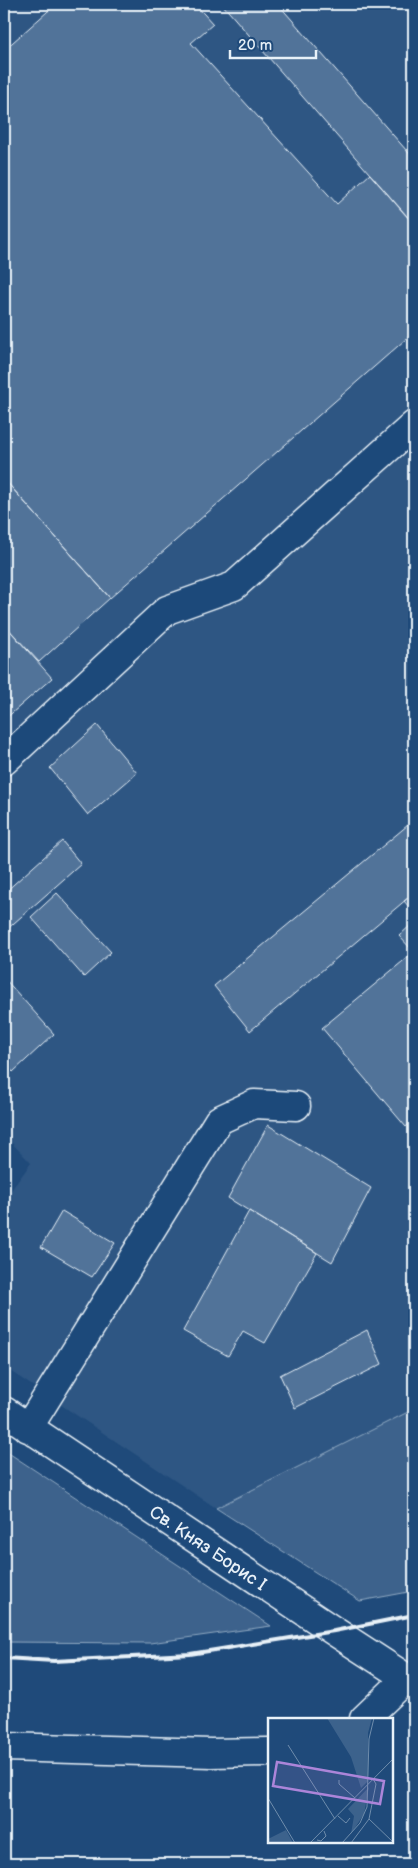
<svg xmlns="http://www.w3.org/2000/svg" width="418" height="1868" font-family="'Balsamiq Sans',sans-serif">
<rect width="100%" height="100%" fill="#1f4a7a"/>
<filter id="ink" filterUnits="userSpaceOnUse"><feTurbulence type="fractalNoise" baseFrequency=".02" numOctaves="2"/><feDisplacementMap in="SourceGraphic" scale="10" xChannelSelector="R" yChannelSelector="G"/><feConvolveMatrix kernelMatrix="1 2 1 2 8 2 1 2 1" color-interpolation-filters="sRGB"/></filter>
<g filter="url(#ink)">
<!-- built -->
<path fill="#2e5683" d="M20,4H414V1409L216,1508L4,1367V1200L31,1163L4,1135V18Z"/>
<!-- green -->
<path fill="#3c628c" stroke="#92aac2" d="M414,1409V1591L360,1601L216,1508Z
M4,1450L271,1626L150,1643L4,1642Z"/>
<!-- building -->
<path fill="#517399" stroke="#e8f1f8" d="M56,4H195L213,24L191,43L337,204L370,174L414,224V332L110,598L4,479V50Z
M222,4H278L414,159V214L409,219Z
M4,479L110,598L39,662L4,624Z
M4,624L52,678L4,720Z
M97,725L137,773L88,815L50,768Z
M414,820V893L250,1031L214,986Z
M62,841L81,864L5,931L4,929V893Z
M57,893L111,952L84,977L31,917Z
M414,893V913L404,901Z
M414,922V952L399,936Z
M414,952V1120L406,1127L322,1028Z
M4,978L54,1034L13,1072L4,1062Z
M268,1125L371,1188L332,1262L228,1198Z
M62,1211L115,1243L92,1277L41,1247Z
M249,1211L317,1253L265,1343L243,1331L228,1356L183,1331Z
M367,1330L382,1364L295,1408L280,1375Z"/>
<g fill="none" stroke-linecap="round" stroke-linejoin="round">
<!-- minor casing -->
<g stroke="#e8f1f8" stroke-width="31">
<path id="minor" d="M4,761L167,610L234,586L414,425
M4,1411L334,1631L414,1683
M28,1428L219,1120L254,1104L296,1106
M364,1719L407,1678
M4,1747L211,1753L269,1752"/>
</g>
<!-- minor -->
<use href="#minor" stroke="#1f4a7a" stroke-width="28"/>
<!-- rail -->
<path stroke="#e8f1f8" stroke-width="4" d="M4,1658L54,1661L190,1654L334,1631L414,1615"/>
</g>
</g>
<g text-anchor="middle" stroke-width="4.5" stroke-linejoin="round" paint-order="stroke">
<!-- street labels -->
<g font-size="18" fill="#e8f1f8" stroke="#1f4a7a">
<text transform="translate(208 1548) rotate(34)" y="6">Св. Княз Борис I</text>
</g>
</g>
<!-- overview -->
<g transform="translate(268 1718)">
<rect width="125" height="125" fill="#1f4a7a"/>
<path d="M59,0H104L100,15V63L93,70L83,39ZM101,69L96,96L83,116L86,98L80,91ZM18,112L25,125H0V121Z" fill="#3c628c"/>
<path fill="none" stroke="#6f8dac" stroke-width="1" d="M20,27L67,101M71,62V66L87,80M0,80L27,125M70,98L78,105L82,100M101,101L125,124M49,122L53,123L58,118L56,113M42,125L125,41M74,125L92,105L99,89L101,21L106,0M83,125L101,101L108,66L105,61"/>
<path fill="#ac85d9" fill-opacity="0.15" stroke="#ac85d9" stroke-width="2.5" d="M9,44L116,63L112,86L5,68Z"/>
<rect width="125" height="125" fill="none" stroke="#e8f1f8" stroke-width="2.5"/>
</g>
<!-- margin -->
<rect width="418" height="1868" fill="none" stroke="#1f4a7a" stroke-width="20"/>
<rect x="10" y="10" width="398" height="1848" fill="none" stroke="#e8f1f8" stroke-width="2" filter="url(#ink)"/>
<!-- scale -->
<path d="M230 50v8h86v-8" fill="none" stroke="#e8f1f8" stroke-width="2.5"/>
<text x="238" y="50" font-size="15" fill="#e8f1f8" stroke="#1f4a7a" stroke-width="4" paint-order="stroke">20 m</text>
</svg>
